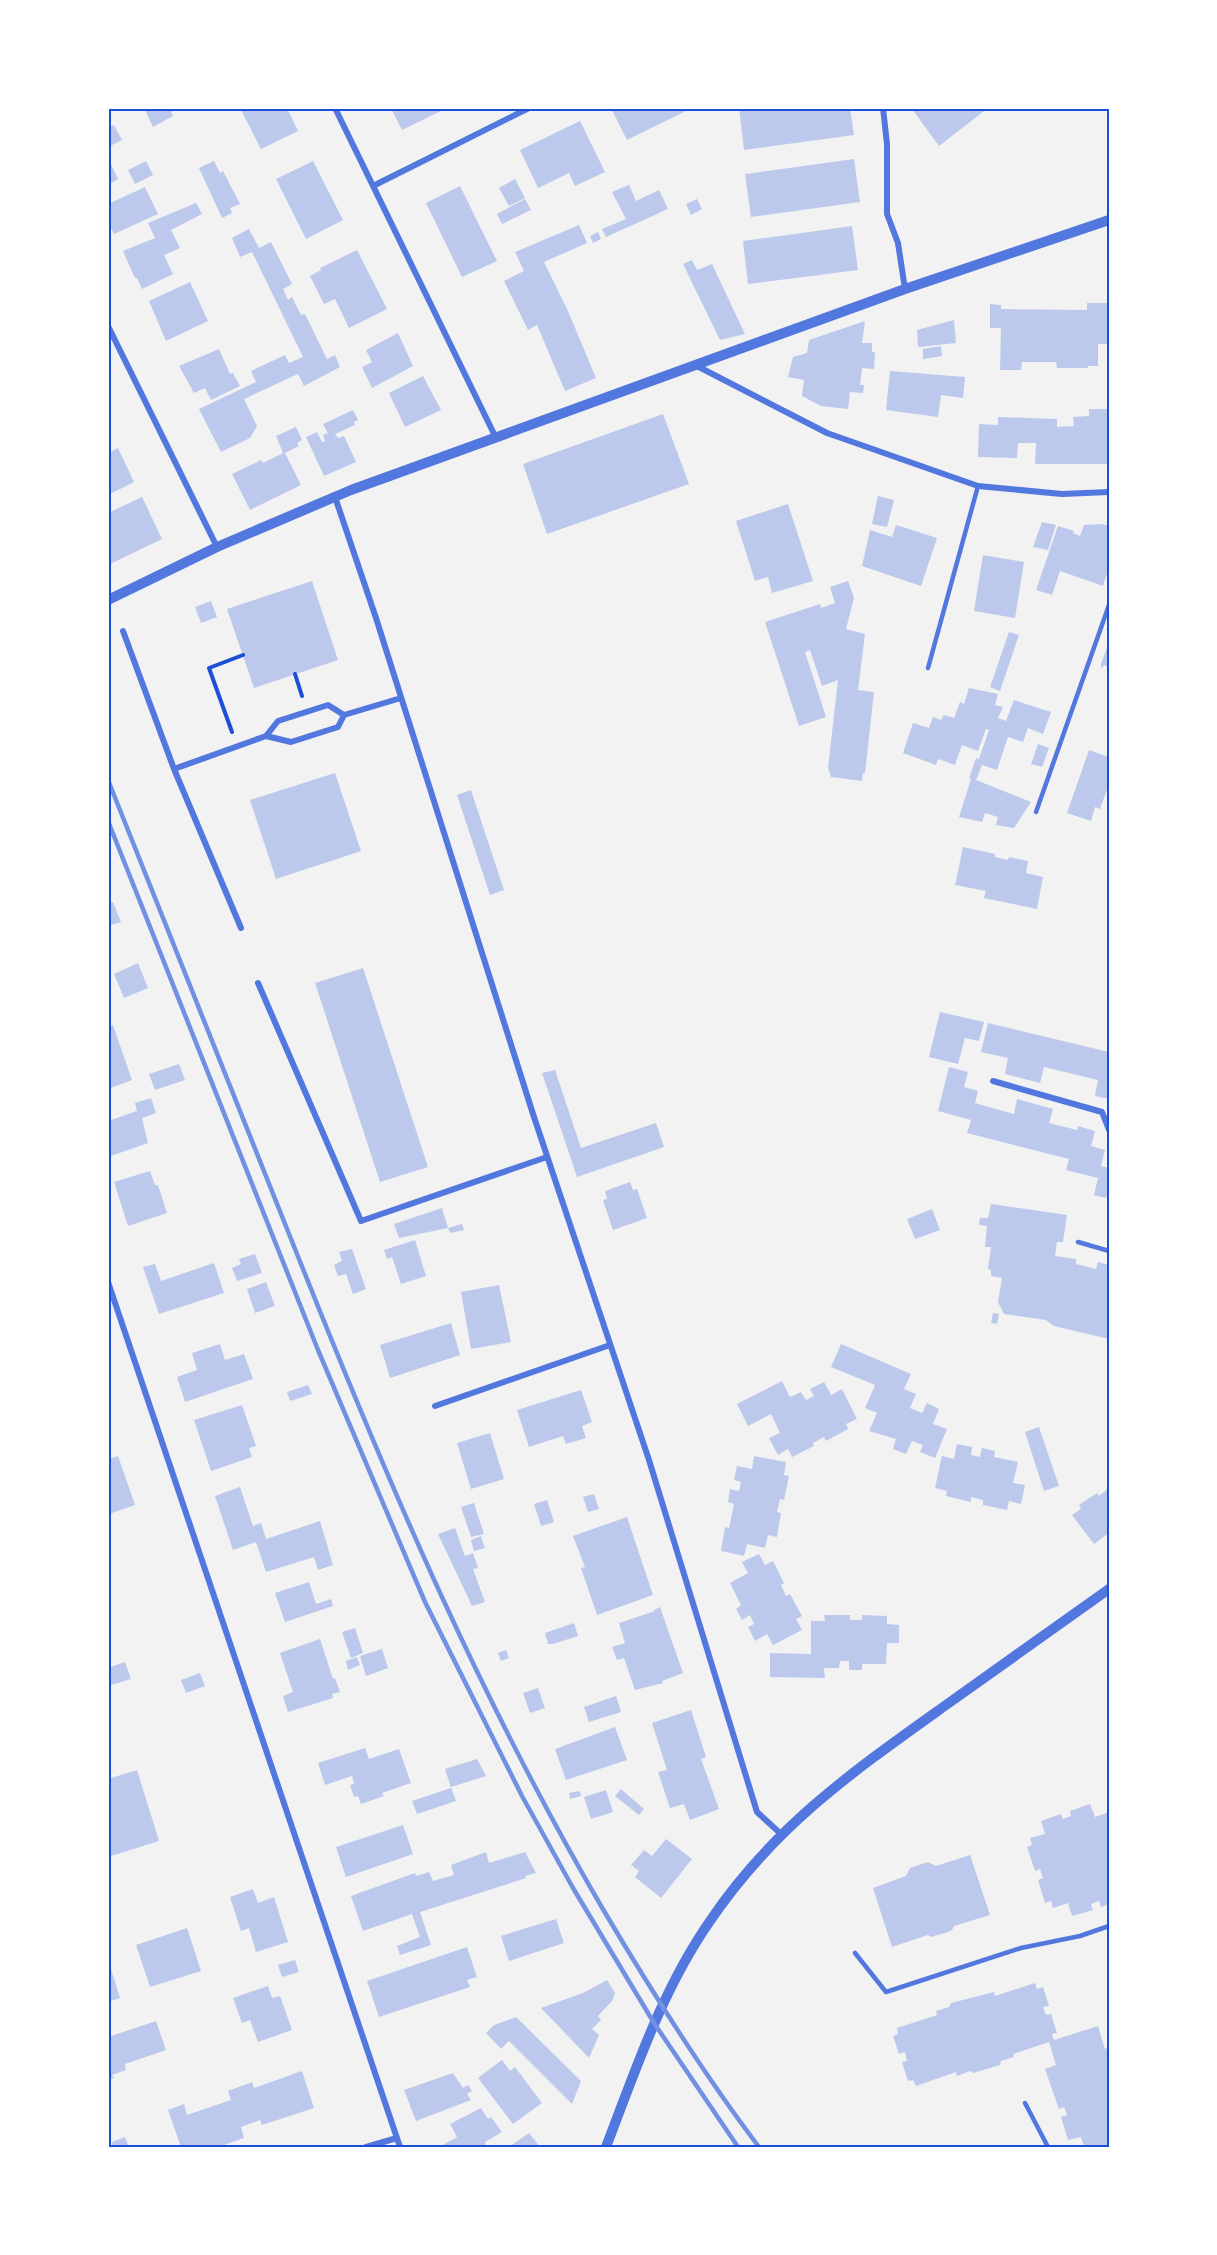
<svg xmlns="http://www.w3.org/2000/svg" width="1217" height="2255" font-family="Commissioner,sans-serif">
<rect width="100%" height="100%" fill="#f2f2f2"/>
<!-- building -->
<path fill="#bdc9ec" d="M144,108H178L171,112L173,116L153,127Z
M240,108H287L298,131L261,149Z
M391,108H447L402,130Z
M611,108H692L627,140Z
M739,108H850L854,135L744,150Z
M913,108H988L939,146L912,109Z
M580,121L605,172L575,186L569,173L538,188L520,150Z
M114,125L122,140L108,147V128Z
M108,158L118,179L108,185Z
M854,159L860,202L751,217L745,174Z
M146,161L153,175L135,184L128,170Z
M214,161L220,173L223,171L240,204L230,208L232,213L222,218L199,168Z
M313,161L343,220L306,239L276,179Z
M515,179L525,198L509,206L499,188Z
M629,185L636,201L659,190L668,209L606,237L602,229L626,219L612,192Z
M460,186L497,261L462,277L426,203Z
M145,187L158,214L114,234L108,223V204Z
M525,199L531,210L502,224L497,214Z
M697,199L702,209L691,215L686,204Z
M196,203L202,214L171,230L180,248L164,255L173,274L142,289L137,278H135L123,251L155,238L148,223Z
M579,225L587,243L544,262L568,311L596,378L565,391L537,325L528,330L504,281L524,271L515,252Z
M852,226L858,270L748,284L743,241Z
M249,229L259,248L271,242L292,284L283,289L288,300L292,297L301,315L305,314L327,359L335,355L340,367L304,386L298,374L244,399L257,426L250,438L221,452L199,409L256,382L251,371L285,355L289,363L303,357L252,252L240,257L232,238Z
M598,232L601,239L593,243L590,236Z
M357,250L387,309L349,328L335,299L324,304L310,276L321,270L320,268Z
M692,260L697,270L712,264L745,334L720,340L683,264Z
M190,282L208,321L166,341L149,301Z
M1087,303H1109V344H1098V366H1088V368H1057L1056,362H1022L1021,370H1000L1001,328H990V304L1001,305V309L1087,310Z
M954,320L956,343L918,347L917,330Z
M865,321L862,343H872V352H875L874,369L862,368L860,385H864L863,393L850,392L848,409L821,406L802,396L804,380L788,377L793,357L807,353L809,340Z
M398,333L413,366L372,388L362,367L372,362L366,350Z
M941,346L942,356L923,359V349Z
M219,349L230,374L233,373L240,386L211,400L205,388L194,393L179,366Z
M890,371L965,377L963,398L941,395L938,417L886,410Z
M423,376L441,410L405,427L389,393Z
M1089,409H1109V464H1035L1036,443H1018L1017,458L978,457L979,424L998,425V417L1057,419V427L1074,426L1073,417L1089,416Z
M353,410L358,420L354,422L355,425L335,434L338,438L344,436L356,462L324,476L306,437L317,432L322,442L325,441L323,435L328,433L323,424Z
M663,414L689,484L547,534L523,464Z
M296,427L302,440L297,443L299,446L285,453L301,485L250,510L232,474L261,460L263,463L283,453L276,436Z
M118,448L134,482L108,495V453Z
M878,496L894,500L887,527L872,524Z
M142,497L162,539L108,565V513Z
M788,504L813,581L772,593L768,577L755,581L736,521Z
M1042,522L1056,525L1048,550L1033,547Z
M1102,524L1109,526V567L1103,586L1060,571L1052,595L1036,590L1058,526L1074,531L1073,533L1080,536L1084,525Z
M896,525L937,538L921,586L862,566L870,530L892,537Z
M983,555L1024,562L1015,618L974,611Z
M312,581L338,660L254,688L227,609Z
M848,581L854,598L846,629L865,634L858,690L874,692L865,773H863L862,781L831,777L828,768L838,680L822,686L810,650L805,652L826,717L799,726L765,622L820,604L821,608L835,603L830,587Z
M211,601L217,617L201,623L195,607Z
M1009,632L1019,635L1000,691L990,687Z
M1109,642V667L1104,665L1101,669V664Z
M969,688L998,694L995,705L1003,707L998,718L1006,721L1014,700L1051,712L1043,734L1028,728L1023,742L1008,737L997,770L982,765L976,780L1031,802L1014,828L996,825L998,817L985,813L982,822L959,817L971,779L969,778L976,758L979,759L989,730L986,729L978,751L962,745L955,765L938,759L936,765L903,753L913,723L929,728L933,717L941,720L944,715L954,718L960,702L964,704Z
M1038,744L1049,748L1042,767L1031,764Z
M1089,750L1109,757V784L1100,809L1095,807L1091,821L1067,813Z
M335,773L361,851L276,879L250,800Z
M471,790L504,890L490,895L457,795Z
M963,847L995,854V857L1008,860L1009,857L1028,861L1026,873L1043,877L1037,909L984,898L986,891L955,885Z
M113,902L121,922L108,926V904Z
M138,963L148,988L124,998L114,974Z
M363,968L428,1167L380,1182L315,983Z
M940,1012L984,1022L979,1041L965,1038L958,1064L929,1057Z
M988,1023L1109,1052V1099L1095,1096L1098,1080L1044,1067L1040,1083L1005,1074L1008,1058L981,1052Z
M113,1025L132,1080L108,1089V1027Z
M179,1064L185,1080L155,1090L149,1074Z
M949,1067L968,1072L964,1087L978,1091L975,1103L1014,1114L1017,1099L1053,1109L1049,1123L1077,1130L1078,1126L1095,1131L1091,1146L1105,1150L1101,1166L1109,1168V1187L1106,1198L1094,1195L1098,1178L1066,1170L1069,1159L967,1133L971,1120L938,1111Z
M555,1070L581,1148L656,1123L664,1147L577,1177L542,1073Z
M151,1098L156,1113L142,1118L148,1143L108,1157V1121L137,1111L135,1103Z
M150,1171L155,1185H158L167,1213L128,1226L114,1182Z
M630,1182L633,1190L637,1189L647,1218L613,1230L603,1200L607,1199L605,1191Z
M991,1204L1067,1215L1063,1242H1057L1055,1256L1076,1259V1264L1096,1269L1098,1262L1109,1265V1339L1054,1326L1046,1320L1004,1314L998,1302L1002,1278L991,1276V1270L988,1269L991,1247H985L987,1226L979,1225L980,1218H988Z
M442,1208L448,1228L462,1224L464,1230L450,1233L448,1228L399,1238L394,1224Z
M932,1209L940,1230L915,1239L907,1219Z
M415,1240L426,1276L401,1284L392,1257L387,1259L384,1250Z
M352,1249L366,1289L353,1294L346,1274L338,1276L334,1265L342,1261L339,1252Z
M255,1254L262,1273L237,1281L232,1268L241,1264L239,1259Z
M214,1263L224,1293L159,1314L143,1267L155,1264L161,1281Z
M266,1282L275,1306L255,1313L247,1289Z
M499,1285L511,1342L471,1349L461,1292Z
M993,1313L999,1314L997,1324L991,1323Z
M451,1323L460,1355L390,1378L380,1345Z
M220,1344L225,1360L244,1354L253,1379L185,1402L177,1377L197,1370L192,1353Z
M841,1344L911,1374L904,1389L916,1394L910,1408L922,1413L927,1403L939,1409L933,1424L947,1429L935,1458L920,1452L923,1445L912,1441L906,1454L893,1449L896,1439L869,1431L877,1413L865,1408L875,1385L831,1367Z
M782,1381L790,1397L801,1392L806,1400L814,1396L810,1389L824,1382L831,1395L842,1389L857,1419L846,1424L848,1429L826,1441L824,1437L813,1443L814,1446L792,1457L788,1449L778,1455L769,1438L780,1433L771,1414L748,1426L737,1404Z
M308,1385L312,1394L290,1401L287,1392Z
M581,1390L592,1422L582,1426L586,1438L566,1444L563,1436L529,1447L517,1410Z
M242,1405L256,1446L249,1448L252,1457L211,1471L194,1420Z
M1039,1427L1059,1486L1044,1491L1025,1432Z
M490,1433L504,1479L471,1489L457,1443Z
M957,1444L972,1447L971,1455L980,1457L982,1448L995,1451L994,1457L1018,1462L1013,1483L1025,1485L1021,1504L1009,1501L1007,1510L983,1505V1500L971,1497V1502L946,1496L947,1491L935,1488L942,1456L954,1459Z
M118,1456L135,1505L109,1514L108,1459Z
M754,1456L786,1462L784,1475L789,1476L784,1500L780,1499L777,1512L781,1513L777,1537L768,1535L765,1548L747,1544L744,1556L721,1551L725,1527L729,1528L734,1504L728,1502L730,1489L739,1491L741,1482L734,1480L737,1466L752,1469Z
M240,1487L253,1526L261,1523L266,1539L320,1521L333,1565L318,1570L314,1557L266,1572L256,1542L233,1550L215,1496Z
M1109,1488V1533L1094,1544L1072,1515L1081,1509L1079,1505L1097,1493L1099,1496Z
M594,1494L599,1509L588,1512L583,1497Z
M547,1500L554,1522L541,1526L534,1504Z
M474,1503L484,1534L471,1537L461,1507Z
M627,1517L653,1595L597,1615L581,1568L585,1567L573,1536Z
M455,1528L465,1556L473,1553L478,1568L473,1569L485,1602L472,1606L438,1534Z
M481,1536L485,1548L474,1551L471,1540Z
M759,1554L765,1565L773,1561L784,1583L781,1585L786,1596L790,1594L802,1616L796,1619L802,1630L773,1645L767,1634L755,1641L748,1627L754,1624L750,1615L742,1620L736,1609L741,1605L730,1583L748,1573L742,1562Z
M309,1582L316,1604L331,1599L333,1606L285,1622L275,1593Z
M660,1607L683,1673L662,1681L663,1683L635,1690L624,1658L617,1660L612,1647L625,1643L619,1623L655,1611L654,1610Z
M824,1615H850V1620H862V1615L887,1616V1624L899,1625V1643H887L886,1664H862V1670H849V1661H840L839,1668H824L825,1678L770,1677V1653L811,1654V1621H825Z
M574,1623L578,1636L553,1644H548L545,1633Z
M355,1628L363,1653L351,1658L342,1632Z
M320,1639L333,1679L335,1678L340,1692L332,1694L333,1698L288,1712L283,1696L293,1692L280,1653Z
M382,1649L388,1668L366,1676L360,1656Z
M506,1650L509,1658L501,1661L498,1653Z
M357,1657L360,1665L348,1670L346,1661Z
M125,1662L131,1679L108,1686V1668Z
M200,1673L205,1686L186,1693L181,1680Z
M538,1688L545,1708L530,1713L523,1693Z
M616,1696L621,1712L589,1722L584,1707Z
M691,1710L706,1757L701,1759L719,1809L690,1820L684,1804L670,1808L658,1772L667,1770L652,1723Z
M615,1727L627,1760L566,1780L555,1749Z
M365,1748L369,1759L399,1749L411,1783L382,1793L384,1796L361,1804L358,1796L354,1797L350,1785L354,1784L352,1776L325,1785L318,1763Z
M477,1759L486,1776L451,1787L456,1801L417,1814L412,1801L451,1788L445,1769Z
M137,1770L159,1841L111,1856L108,1846V1779Z
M621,1789L644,1809L639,1815L615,1796Z
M606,1790L613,1812L591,1819L584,1797Z
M580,1791L581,1796L570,1799L569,1793Z
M1090,1804L1095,1817L1109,1812V1904L1101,1907L1099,1901L1091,1904L1093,1910L1072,1916L1068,1903L1053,1908L1051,1901L1045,1903L1038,1880L1043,1878L1040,1869L1035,1871L1027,1847L1032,1845L1030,1838L1045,1834L1041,1821L1061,1814L1063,1819L1071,1816L1070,1811Z
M403,1825L413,1854L346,1877L336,1847Z
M666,1839L692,1859L661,1898L635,1877L639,1871L631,1865L644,1850L652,1856Z
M486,1852L489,1863L525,1852L536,1873L525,1876L526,1878L420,1912L431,1945L400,1955L397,1946L420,1937L412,1914L363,1931L351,1896L415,1873L416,1876L429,1872L433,1881L454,1875L451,1865Z
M970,1855L990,1915L954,1926L952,1930L948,1932L931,1937L928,1935L892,1947L873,1888L906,1876L910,1868L928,1862L936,1866Z
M253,1889L258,1903L274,1897L288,1942L256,1952L249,1928L241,1931L230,1897Z
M556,1919L564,1943L509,1961L501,1936Z
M187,1928L201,1971L150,1987L136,1945Z
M467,1947L477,1977L467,1980L470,1987L379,2017L367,1981Z
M108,1959L120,1998L108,2002Z
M295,1960L299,1972L282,1977L278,1965Z
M607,1980L615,1993L612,2001L598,2016L601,2020L592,2029L599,2035L589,2058L541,2008L583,1993Z
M1035,1983L1037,1989L1043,1987L1049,2006L1043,2007L1046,2015L1051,2014L1057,2033L1052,2034L1054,2040L1098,2026L1105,2049L1109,2047V2147H1084L1081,2137L1068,2140L1061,2117L1067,2115L1064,2107L1059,2109L1045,2069L1056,2065L1049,2042L1013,2054L1014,2057L1001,2061L1000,2065L973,2073L970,2071L957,2076L956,2072L916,2086L913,2080L908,2081L902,2062L907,2061L905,2052L899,2054L893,2036L898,2034L897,2028L937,2015L936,2011L949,2007L951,2003L994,1992L995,1996Z
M268,1986L272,1998L280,1996L292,2030L258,2042L250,2020L242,2023L233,1998Z
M516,2017L581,2081L572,2104L509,2041L501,2049L486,2033L494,2025Z
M156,2021L166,2050L125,2064L126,2070L112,2075L114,2078L108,2080V2037Z
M502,2060L510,2071L515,2067L542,2103L513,2124L478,2078Z
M302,2071L314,2108L262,2125L260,2120L241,2127L244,2138L218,2147H181L168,2110L184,2104L187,2115L231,2100L228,2091L252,2082L254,2088Z
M453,2073L463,2088L468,2085L472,2091L467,2094L471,2100L416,2121L404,2090Z
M481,2108L488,2119L491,2117L502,2132L485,2142L486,2144L481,2147H439L457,2137L450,2124Z
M529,2133L540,2147H509Z
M125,2137L129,2147H113L112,2142Z"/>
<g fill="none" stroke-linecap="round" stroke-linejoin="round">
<!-- path -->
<path stroke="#1d4ed8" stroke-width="4" d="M295,674L302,696
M232,732L209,668L243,655"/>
<!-- service -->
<path stroke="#5277de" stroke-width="4.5" d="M928,668L978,486
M1036,812L1109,605
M1078,1242L1109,1251
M855,1953L886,1992L1021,1948L1080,1936L1109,1926
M1025,2103L1048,2147"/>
<!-- minor -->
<path stroke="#5277de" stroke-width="6" d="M335,108L496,438
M883,108L887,144V214L898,243L905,289
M373,186L529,108
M108,326L217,547
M695,365L827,433L978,486L1062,494L1109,492
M335,497L376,618L533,1114L649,1460L757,1812L781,1834
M123,631L174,769L241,928
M266,736L291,742L338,727L344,715L401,698
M174,769L266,736L278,721L328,705L344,715
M258,983L361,1221L547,1157
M993,1081L1102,1112L1109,1130
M108,1282L400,2147
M435,1406L610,1345
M366,2147L397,2138"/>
<!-- tertiary -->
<path stroke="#5277de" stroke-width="10" d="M108,600L217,547L351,490L905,289L1109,220
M606,2147C636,2069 662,1990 710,1921C774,1826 855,1770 946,1705C1001,1666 1055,1627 1109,1589"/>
<!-- rail -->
<path stroke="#7290e2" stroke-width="4.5" d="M108,780C173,943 238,1106 303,1269C392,1492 483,1704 604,1911C652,1992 702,2072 759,2147
M108,821L318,1350L425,1602L522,1796L573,1888L654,2023L738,2147"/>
</g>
<!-- border -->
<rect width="1217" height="2255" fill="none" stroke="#ffffff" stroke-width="219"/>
<rect x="110" y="110" width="998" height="2036" fill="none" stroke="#1d4ed8" stroke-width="2"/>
</svg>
